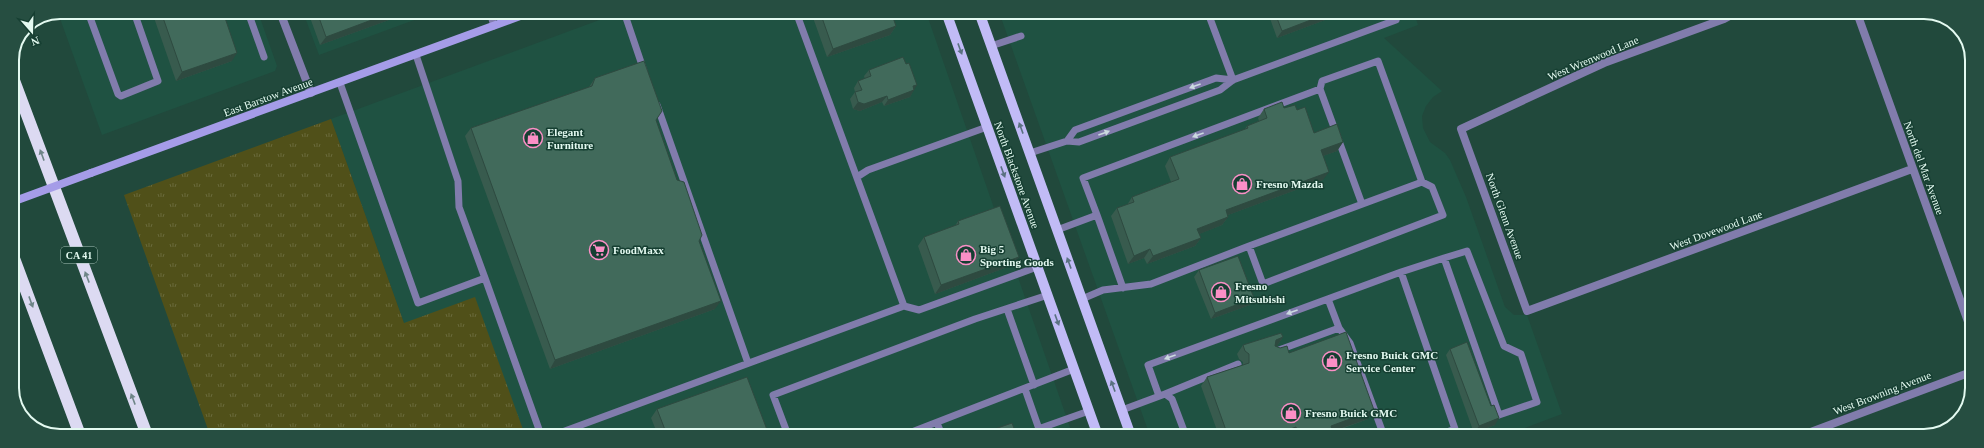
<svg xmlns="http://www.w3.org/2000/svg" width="1984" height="448" font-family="'Times New Roman',serif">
<defs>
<pattern id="grass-tufts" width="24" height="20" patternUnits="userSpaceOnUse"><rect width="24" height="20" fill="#505019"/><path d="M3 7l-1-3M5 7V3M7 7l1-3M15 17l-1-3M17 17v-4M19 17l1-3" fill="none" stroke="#696a3b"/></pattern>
</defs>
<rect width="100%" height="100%" fill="#21493c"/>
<!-- built -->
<path fill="#1f5242" d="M258,12L277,66L275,71L102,135L58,13Z
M303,12H436L319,55Z
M621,12H926L1073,436L525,435L404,323L331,119Z
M999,12L1414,13L1418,25L1384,38L1442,91L1433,97L1426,106L1422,116L1423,128L1430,142L1445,153L1450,160L1466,197L1505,307L1514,315H1527L1562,414L1503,436H1150Z"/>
<!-- grass -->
<path fill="url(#grass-tufts)" d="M331,119L404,323L475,297L525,435H210L124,195Z"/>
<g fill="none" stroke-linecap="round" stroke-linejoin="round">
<!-- service -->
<path stroke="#817cac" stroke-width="7" d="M88,12L118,94L121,96L158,81L134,12
M248,12L264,57
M490,12L494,26
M624,12L644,71
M796,12L904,306
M1208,13L1233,80
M991,46L1021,36
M340,83L418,303L485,278L459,207L458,181L416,55
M1320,89L1362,204
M657,105L748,363
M1067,141L1075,130L1216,78L1233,80
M1030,153L1067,141L1079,142L1220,90L1233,80L1396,20L1393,13
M857,177L868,170L987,127
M1097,215L1123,288
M1057,230L1097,215L1083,178L1320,89L1322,81L1378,61L1422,182L1432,187L1443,215L1263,284L1249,246L1151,284L1103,290L1082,299
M1249,246L1422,182
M1401,272L1444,258L1499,415L1537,402L1521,354L1504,346L1467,251L1444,258
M485,278L541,435
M1007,309L1034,385
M1339,328L1350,343L1384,436
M1279,350L1339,328L1328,299
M1025,389L1039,429
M1165,394L1238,364
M1159,396L1148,365L1401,272L1455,429L1436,436
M1122,410L1165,394L1172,399L1186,436
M937,423L942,435
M554,435L904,306L919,310L1037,267
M788,435L773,395L975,319L1048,295
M904,435L1074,369
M1035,436V433L1041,428L1089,411"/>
<!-- minor -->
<path stroke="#817cac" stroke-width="8" d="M280,12L311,93
M1735,13L1724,19L1604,63L1461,129L1527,311L1912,169
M1857,13L1971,330
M1800,436L1971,372"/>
<!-- secondary -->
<path stroke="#a59ce8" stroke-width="8" d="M91,173L531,12"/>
<!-- primary -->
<path stroke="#c1bbf6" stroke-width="10" d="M946,12L1098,436
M979,12L1131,436"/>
<!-- motorway -->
<path stroke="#dcdaf2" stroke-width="12" d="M12,75L147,435
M12,253L80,435"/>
<!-- secondary-bridge -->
<path stroke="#a59ce8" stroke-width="8" d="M12,202L91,173"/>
</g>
<!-- wall -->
<path fill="#385b4e" d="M152,12H223L232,61L176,81Z
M308,12H411L320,45Z
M753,12H767L766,14L755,18Z
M811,12H891L896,26L890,35L827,57Z
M1268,13H1329L1325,20L1277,38Z
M869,70L914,89L910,97L884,106L882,102L860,111L853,109L850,99L855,92L854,88L858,81L865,79L864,76Z
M595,78L656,120L699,241L715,309L550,369L465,136L471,128L589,87Z
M1284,108L1297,110L1314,133L1343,142L1337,151L1323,156V180L1228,215V217L1222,225L1199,234L1201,238L1195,246L1147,264L1144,258L1128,264L1111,216L1117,208L1127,205L1132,197L1171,182L1165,166L1170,157L1244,130L1247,126L1259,121L1258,118L1264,109Z
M958,221L1013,265L935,294L918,246L924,237L955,226Z
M1199,270L1254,298L1250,305L1211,319L1194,277Z
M1283,337L1277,346H1276L1280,348L1289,353L1368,419L1333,432L1334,436H1219L1201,386L1207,377L1243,365V362L1239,359L1237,354L1243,345Z
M1450,349L1495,425L1474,433L1446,355Z
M657,409L769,435H658L651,418Z"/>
<!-- shaded-wall -->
<path fill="#2e4a40" d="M393,12H411L320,45L326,37Z
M759,12H767L766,14L755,18Z
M1329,13L1325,20L1277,38L1282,31Z
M896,26L890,35L827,57L833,49Z
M237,53L232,61L176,81L182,72Z
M917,85L910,97L884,106L888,100L913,86Z
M887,96L882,102L860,111L853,109L858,102Z
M1343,142L1337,151L1315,159L1321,150Z
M1329,172L1323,180L1220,218L1226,210Z
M1228,217L1222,225L1192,237L1197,229Z
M1201,238L1195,246L1147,264L1153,256Z
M1150,249L1144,258L1128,264L1134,256Z
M1019,257L1013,265L935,294L941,285Z
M1254,298L1250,305L1211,319L1215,313Z
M721,301L715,309L550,369L555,360Z
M1283,337L1277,346L1270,349L1276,340Z
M1374,410L1368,419L1325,434L1331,426Z
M1499,418L1495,425L1474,433L1479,426Z
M1296,427L1290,436H1274L1276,434Z"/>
<!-- building -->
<path fill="#416a5b" stroke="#2e4a40" d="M161,12H223L237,53L182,72Z
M317,12H393L326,37Z
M820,12H891L896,26L833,49Z
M1275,13H1329L1282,31Z
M903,57L906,64L909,63L917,85L913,86L914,90L888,100L887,96L864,104L858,102L855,92L862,90L858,81L871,76L869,70Z
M644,61L662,111L656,120L677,180L684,182L702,235L699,241L721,301L555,360L471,128L592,86L595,78Z
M1282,102L1284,108L1295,105L1297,110L1305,107L1314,133L1337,124L1343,142L1321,150L1329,172L1226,210L1228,217L1197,229L1201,238L1153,256L1150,249L1134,256L1117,208L1134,202L1132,197L1179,179L1170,157L1248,128L1247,126L1267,118L1264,109Z
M1000,206L1019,257L941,285L924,237L959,224L958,221Z
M1238,256L1254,298L1215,313L1199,270Z
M1346,332L1374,410L1331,426L1334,436H1299L1296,427L1276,434V436H1228L1207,377L1249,363V354L1245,351L1243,345L1281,333L1283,337L1276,340L1275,346L1280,348L1287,346L1289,353Z
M1467,342L1491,406L1494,405L1499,418L1479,426L1450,349Z
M747,377L769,435H667L657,409Z
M1012,423L1017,436H980V434Z"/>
<!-- one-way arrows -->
<defs><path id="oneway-solid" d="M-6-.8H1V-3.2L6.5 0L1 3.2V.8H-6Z"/></defs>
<g fill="#5a7180">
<use href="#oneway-solid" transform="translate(960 49) rotate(70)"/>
<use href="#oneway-solid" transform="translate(1021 128) rotate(-110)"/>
<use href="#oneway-solid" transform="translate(1003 172) rotate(70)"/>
<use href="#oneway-solid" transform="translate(1069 263) rotate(-110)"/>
<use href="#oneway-solid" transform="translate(1057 320) rotate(70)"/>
<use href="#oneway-solid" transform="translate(1113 386) rotate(-110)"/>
</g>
<g fill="#cbdae0">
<use href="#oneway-solid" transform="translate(1195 86) rotate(160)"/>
<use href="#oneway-solid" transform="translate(1104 133) rotate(-20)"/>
<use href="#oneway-solid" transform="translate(1198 135) rotate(160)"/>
<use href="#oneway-solid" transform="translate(1292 312) rotate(160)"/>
<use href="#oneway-solid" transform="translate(1170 357) rotate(160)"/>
</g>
<g fill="#6f8588">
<use href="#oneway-solid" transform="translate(42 155) rotate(-110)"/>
<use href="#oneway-solid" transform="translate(87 277) rotate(-111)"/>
<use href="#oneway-solid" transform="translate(31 302) rotate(70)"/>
<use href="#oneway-solid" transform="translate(133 399) rotate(-111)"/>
</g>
<!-- icons -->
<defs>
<g id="shop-ring" transform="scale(1)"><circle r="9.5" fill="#163f32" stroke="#fb8fc6" stroke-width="1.5"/><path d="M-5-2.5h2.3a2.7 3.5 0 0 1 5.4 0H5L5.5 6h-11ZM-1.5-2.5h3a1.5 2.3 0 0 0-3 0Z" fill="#fb8fc6"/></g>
<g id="supermarket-ring" transform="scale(1)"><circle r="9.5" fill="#163f32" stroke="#fb8fc6" stroke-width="1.5"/><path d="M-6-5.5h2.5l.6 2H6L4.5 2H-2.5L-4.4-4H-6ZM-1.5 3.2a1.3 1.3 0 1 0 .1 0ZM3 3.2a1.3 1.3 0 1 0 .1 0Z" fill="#fb8fc6"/></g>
</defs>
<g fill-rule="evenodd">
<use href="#shop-ring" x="533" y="138"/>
<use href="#shop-ring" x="1242" y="184"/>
<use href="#supermarket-ring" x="599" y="250"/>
<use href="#shop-ring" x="966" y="255"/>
<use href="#shop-ring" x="1221" y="292"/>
<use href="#shop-ring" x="1332" y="361"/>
<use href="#shop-ring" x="1291" y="413"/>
</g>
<g text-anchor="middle" stroke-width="3" stroke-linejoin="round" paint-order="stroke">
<!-- shield labels -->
<rect fill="#163f32" stroke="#a6c2b8" stroke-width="1" x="61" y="247" width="36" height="16" rx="3"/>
<g font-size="10" font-weight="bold" fill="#e4faf1">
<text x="79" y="259">CA 41</text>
</g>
<!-- street labels -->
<g font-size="11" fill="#e4faf1" stroke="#163f32">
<text transform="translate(1593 58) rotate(-23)" y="4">West Wrenwood Lane</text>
<text transform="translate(268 97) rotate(-20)" y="4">East Barstow Avenue</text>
<text transform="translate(1924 168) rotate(70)" y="4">North del Mar Avenue</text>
<text transform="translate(1017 175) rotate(70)" y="4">North Blackstone Avenue</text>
<text transform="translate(1505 216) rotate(70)" y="4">North Glenn Avenue</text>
<text transform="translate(1716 230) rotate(-20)" y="4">West Dovewood Lane</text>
<text transform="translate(1882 393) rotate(-21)" y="4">West Browning Avenue</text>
</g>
<!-- poi labels -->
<g font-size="11" font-weight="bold" fill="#e4faf1" stroke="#163f32" text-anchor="start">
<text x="547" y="136">Elegant<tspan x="547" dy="13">Furniture</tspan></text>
<text x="1256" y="188">Fresno Mazda</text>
<text x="980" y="253">Big 5<tspan x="980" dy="13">Sporting Goods</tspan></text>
<text x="613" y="254">FoodMaxx</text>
<text x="1235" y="290">Fresno<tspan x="1235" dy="13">Mitsubishi</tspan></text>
<text x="1346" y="359">Fresno Buick GMC<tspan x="1346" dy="13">Service Center</tspan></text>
<text x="1305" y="417">Fresno Buick GMC</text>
</g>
</g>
<!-- crop -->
<path d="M0 0H1984V448H0ZM60 19H1924A41 41 0 0 1 1965 60V388A41 41 0 0 1 1924 429H60A41 41 0 0 1 19 388V60A41 41 0 0 1 60 19Z" fill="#264e41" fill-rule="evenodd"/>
<path fill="none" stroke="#e4faf1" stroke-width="2" d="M60 19H1924A41 41 0 0 1 1965 60V388A41 41 0 0 1 1924 429H60A41 41 0 0 1 19 388V60A41 41 0 0 1 60 19Z"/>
<!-- north arrow -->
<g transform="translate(32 32) rotate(160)" stroke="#163f32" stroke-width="3" paint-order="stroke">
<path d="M0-3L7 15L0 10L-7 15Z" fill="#e4faf1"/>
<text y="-6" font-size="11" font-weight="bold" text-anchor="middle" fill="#e4faf1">N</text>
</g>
</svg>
